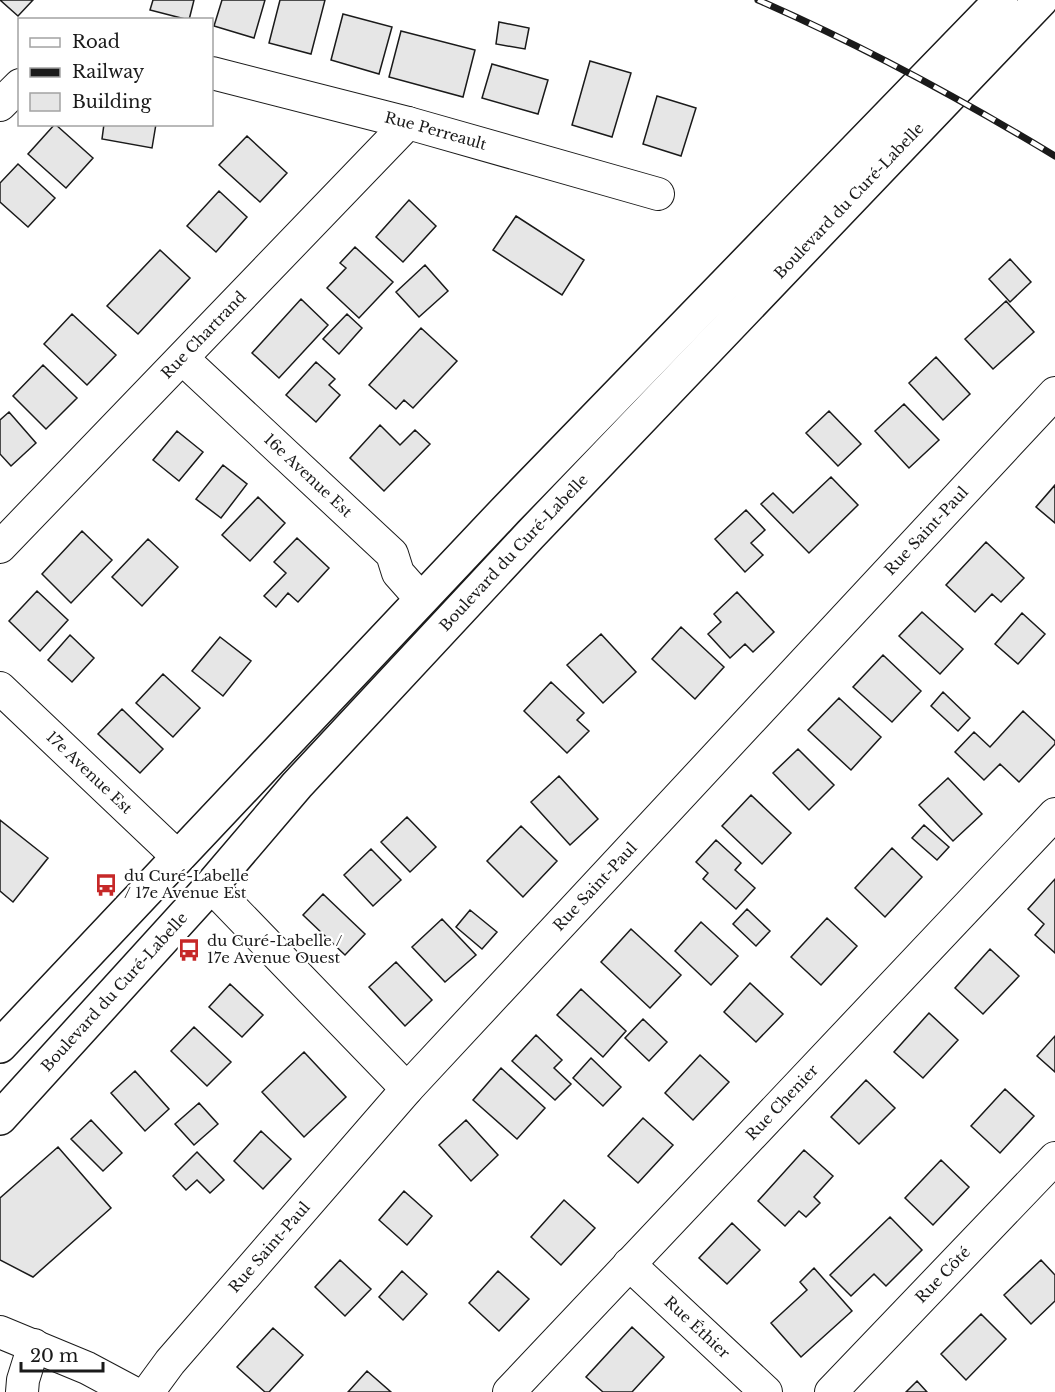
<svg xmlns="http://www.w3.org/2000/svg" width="1055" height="1392" font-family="'Libre Baskerville',serif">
<rect width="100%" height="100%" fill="#fff"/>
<!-- building -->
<path fill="#e6e6e6" stroke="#1a1a1a" stroke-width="1.5" d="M0,0H33L18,16Z
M153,0H194L189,20L150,10Z
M222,0H265L254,38L214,26Z
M280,0H325L311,54L269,43Z
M343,14L392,27L379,74L331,60Z
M499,22L529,28L525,49L496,44Z
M401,31L475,50L463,97L389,77Z
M590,61L631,73L612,137L572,125Z
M492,64L548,80L538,114L482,98Z
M657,96L696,108L681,156L643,144Z
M55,124L93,158L66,188L28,154Z
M104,124H156L152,148L102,139Z
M247,136L287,173L260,202L219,165Z
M18,164L55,198L28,227L0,202V183Z
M219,191L247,217L216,252L187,226Z
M409,200L436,226L403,262L376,237Z
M516,216L584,260L562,295L493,250Z
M355,247L393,282L359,318L327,288L346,268L340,263Z
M160,250L190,278L138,334L107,306Z
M1010,259L1031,282L1010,302L989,279Z
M425,265L448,291L419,317L396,292Z
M301,299L328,325L279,378L252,353Z
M1006,301L1034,332L993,369L965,339Z
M72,314L116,355L87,385L44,344Z
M347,314L362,328L339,354L323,339Z
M421,328L457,361L413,408L404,400L396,409L369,385Z
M936,357L970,394L943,420L909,383Z
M316,362L335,379L329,385L340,395L316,422L286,395Z
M43,365L77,398L46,429L13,396Z
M904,404L939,440L909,468L875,431Z
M829,411L861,444L838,466L806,433Z
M9,412L36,443L11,466L0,454V420Z
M380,425L400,445L415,430L430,444L384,491L350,458Z
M177,431L203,452L179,481L153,460Z
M223,465L247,484L221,518L196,499Z
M831,477L858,505L809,553L761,504L773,493L793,513Z
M1055,485V523L1036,507Z
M258,497L285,523L250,561L222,535Z
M746,510L765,530L751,543L763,555L745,572L715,539Z
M82,531L112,560L71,603L42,574Z
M297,538L329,568L298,602L288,593L276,607L264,596L286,573L274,562Z
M148,539L178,567L142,606L112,577Z
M986,542L1024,578L1001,602L992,594L975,612L946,585Z
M37,591L68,620L40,651L9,621Z
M737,592L774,632L753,652L745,644L730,658L708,634L721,622L714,614Z
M922,612L963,649L940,674L899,636Z
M1022,613L1045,634L1018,664L995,644Z
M681,627L724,667L695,699L652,659Z
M601,634L636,672L603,703L567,665Z
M70,635L94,658L72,682L48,660Z
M220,637L251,661L223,696L192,671Z
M883,655L921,691L892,722L853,687Z
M163,674L200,708L173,737L136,703Z
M551,682L584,713L577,720L589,731L567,753L524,711Z
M943,692L970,718L958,731L931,706Z
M839,698L881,737L851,770L808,730Z
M122,709L163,749L140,773L98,734Z
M1023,711L1055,741V744L1019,782L1000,764L984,780L955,752L974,732L990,747Z
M798,749L834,785L809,810L773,773Z
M559,776L598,819L570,845L531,802Z
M948,778L982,814L953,841L919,805Z
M751,795L791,833L762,864L722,826Z
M407,817L436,847L410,872L381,842Z
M0,820L48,858L13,902L0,891Z
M924,825L949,847L937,860L912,838Z
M521,826L557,861L523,897L487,861Z
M716,840L741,863L735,870L755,888L736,909L703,879L708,873L696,862Z
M892,848L922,877L885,917L855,888Z
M371,849L401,880L373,906L344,875Z
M1055,879V953L1035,935L1044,924L1028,909Z
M323,894L365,934L345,955L303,915Z
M747,909L770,931L756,946L733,924Z
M470,910L497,932L482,949L456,927Z
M827,918L857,946L821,985L791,957Z
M442,919L476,955L445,982L412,947Z
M701,922L738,956L711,985L675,951Z
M631,929L681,975L650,1008L601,962Z
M990,949L1019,976L983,1014L955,988Z
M396,962L432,1000L405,1026L369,987Z
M750,983L783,1014L756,1042L724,1012Z
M230,984L263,1015L242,1037L209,1007Z
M581,989L626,1031L603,1057L557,1015Z
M929,1013L958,1040L923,1078L894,1052Z
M643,1019L667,1042L649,1061L625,1038Z
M194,1027L231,1062L207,1086L171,1051Z
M536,1035L562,1060L554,1068L571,1084L555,1100L512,1061Z
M1055,1036V1072L1037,1056Z
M304,1052L346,1097L304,1137L262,1092Z
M700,1055L729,1082L693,1120L665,1093Z
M591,1058L621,1087L603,1106L573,1078Z
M501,1068L545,1108L517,1139L473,1100Z
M135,1071L169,1109L145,1131L111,1093Z
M866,1080L895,1108L859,1144L831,1117Z
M1005,1089L1034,1116L1000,1153L971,1126Z
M199,1103L218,1124L194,1145L175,1124Z
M643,1118L673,1145L638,1183L608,1156Z
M91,1120L122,1153L103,1171L71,1139Z
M466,1120L498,1155L471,1181L439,1145Z
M261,1131L291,1159L263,1189L234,1161Z
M58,1147L111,1208L33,1277L0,1260V1198Z
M804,1150L833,1176L814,1197L820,1203L806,1217L799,1211L785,1226L758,1201Z
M197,1152L224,1180L210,1193L197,1180L186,1190L173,1176Z
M941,1160L969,1187L933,1225L905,1198Z
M404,1191L432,1216L407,1245L379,1220Z
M564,1200L595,1228L561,1265L531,1237Z
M890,1217L922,1250L886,1286L874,1274L851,1296L830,1275Z
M732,1223L760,1250L727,1284L699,1258Z
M340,1260L371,1289L345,1316L315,1287Z
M1041,1260L1055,1275V1301L1031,1324L1004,1295Z
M814,1268L852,1311L801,1357L771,1323L807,1290L800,1282Z
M402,1271L427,1294L403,1320L379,1297Z
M498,1271L529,1299L499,1331L469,1303Z
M981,1314L1006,1339L966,1380L941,1354Z
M632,1327L664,1357L632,1392H603L586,1377Z
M273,1328L303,1355L269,1392H265L237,1367Z
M367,1371L391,1392H348Z
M917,1381L927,1392H906Z"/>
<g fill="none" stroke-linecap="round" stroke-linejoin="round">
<!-- minor casing -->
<g stroke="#1a1a1a" stroke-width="34">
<g id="minor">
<path id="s1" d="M212,73L408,123L658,194"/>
<path d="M0,105L20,85"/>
<path id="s2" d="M183,359L392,554L398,573L421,599"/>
<path id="s3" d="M0,547L408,123"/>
<path id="s4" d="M0,688L178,857"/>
<path d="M211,886L407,1089"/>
<path id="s5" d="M629,1264L766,1392"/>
<path d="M0,1332L87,1368L132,1392"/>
<path d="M22,1392L23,1380L34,1345"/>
<path id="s6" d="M148,1392L170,1362L407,1089L1055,393"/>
<path id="s7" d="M509,1392L1055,814"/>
<path id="s8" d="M831,1392L1055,1158"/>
</g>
</g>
<!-- major casing -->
<g stroke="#1a1a1a" stroke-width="36">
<g id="major">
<path d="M0,1046L506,510L1001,0"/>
<path id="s9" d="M0,1118L211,886L297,785L530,535L1041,0"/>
</g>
</g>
<!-- minor -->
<use href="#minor" stroke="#fff" stroke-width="32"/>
<!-- major -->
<use href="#major" stroke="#fff" stroke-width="33"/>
<!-- rail casing -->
<g stroke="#1a1a1a" stroke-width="7">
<path id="rail" d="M758,0C861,45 959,98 1055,156"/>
</g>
<!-- rail -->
<use href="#rail" stroke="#fff" stroke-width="4.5" stroke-dasharray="14" stroke-linecap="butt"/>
</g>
<!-- icons -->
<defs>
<g id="bus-bare" transform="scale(1.8)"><path d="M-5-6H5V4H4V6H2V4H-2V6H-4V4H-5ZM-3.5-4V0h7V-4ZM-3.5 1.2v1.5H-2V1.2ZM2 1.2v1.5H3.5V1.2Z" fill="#c62828" stroke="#fff" stroke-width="2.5" paint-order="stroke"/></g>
</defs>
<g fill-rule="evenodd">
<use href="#bus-bare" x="106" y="885"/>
<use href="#bus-bare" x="189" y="950"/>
</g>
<g text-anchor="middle" stroke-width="4.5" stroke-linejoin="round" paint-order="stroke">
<!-- street labels -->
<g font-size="15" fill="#1a1a1a" stroke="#fff">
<text dy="5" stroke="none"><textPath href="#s1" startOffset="231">Rue Perreault</textPath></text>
<text dy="5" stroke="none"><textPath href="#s9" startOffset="1250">Boulevard du Curé-Labelle</textPath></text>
<text dy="5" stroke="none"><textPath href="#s3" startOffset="294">Rue Chartrand</textPath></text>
<text dy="5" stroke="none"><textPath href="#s2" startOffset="171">16e Avenue Est</textPath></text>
<text dy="5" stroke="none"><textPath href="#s6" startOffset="1161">Rue Saint-Paul</textPath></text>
<text dy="5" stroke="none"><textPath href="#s9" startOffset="764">Boulevard du Curé-Labelle</textPath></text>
<text dy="5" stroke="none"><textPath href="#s4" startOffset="123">17e Avenue Est</textPath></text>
<text dy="5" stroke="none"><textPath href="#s6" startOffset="675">Rue Saint-Paul</textPath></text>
<text dy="5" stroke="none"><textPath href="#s9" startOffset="170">Boulevard du Curé-Labelle</textPath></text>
<text dy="5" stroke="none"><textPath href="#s7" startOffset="398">Rue Chenier</textPath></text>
<text dy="5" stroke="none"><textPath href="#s6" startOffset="189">Rue Saint-Paul</textPath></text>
<text dy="5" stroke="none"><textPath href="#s8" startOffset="162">Rue Côté</textPath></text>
<text dy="5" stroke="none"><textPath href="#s5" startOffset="93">Rue Éthier</textPath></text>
</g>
<!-- poi labels -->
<g font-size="15" fill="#1a1a1a" stroke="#fff" text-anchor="start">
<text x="124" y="881">du Curé-Labelle<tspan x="124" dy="17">/ 17e Avenue Est</tspan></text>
<text x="207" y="946">du Curé-Labelle /<tspan x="207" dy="17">17e Avenue Ouest</tspan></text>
</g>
</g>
<!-- legend -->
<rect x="18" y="18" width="195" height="108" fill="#ffffff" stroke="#a3a3a3" stroke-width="1.5"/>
<rect x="30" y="38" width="30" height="9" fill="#ffffff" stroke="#a3a3a3" stroke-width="1.5"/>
<text x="72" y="48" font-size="18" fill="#1a1a1a">Road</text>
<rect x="30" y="68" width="30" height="9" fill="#1a1a1a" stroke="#a3a3a3" stroke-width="1.5"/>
<text x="72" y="78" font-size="18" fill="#1a1a1a">Railway</text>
<rect x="30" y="93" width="30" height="18" fill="#e6e6e6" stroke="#a3a3a3" stroke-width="1.5"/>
<text x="72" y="108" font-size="18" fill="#1a1a1a">Building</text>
<!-- scale -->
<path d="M21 1362v9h82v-9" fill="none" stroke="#1a1a1a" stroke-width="3"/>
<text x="30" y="1362" font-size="18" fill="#1a1a1a" stroke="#ffffff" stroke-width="4.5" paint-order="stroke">20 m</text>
</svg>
